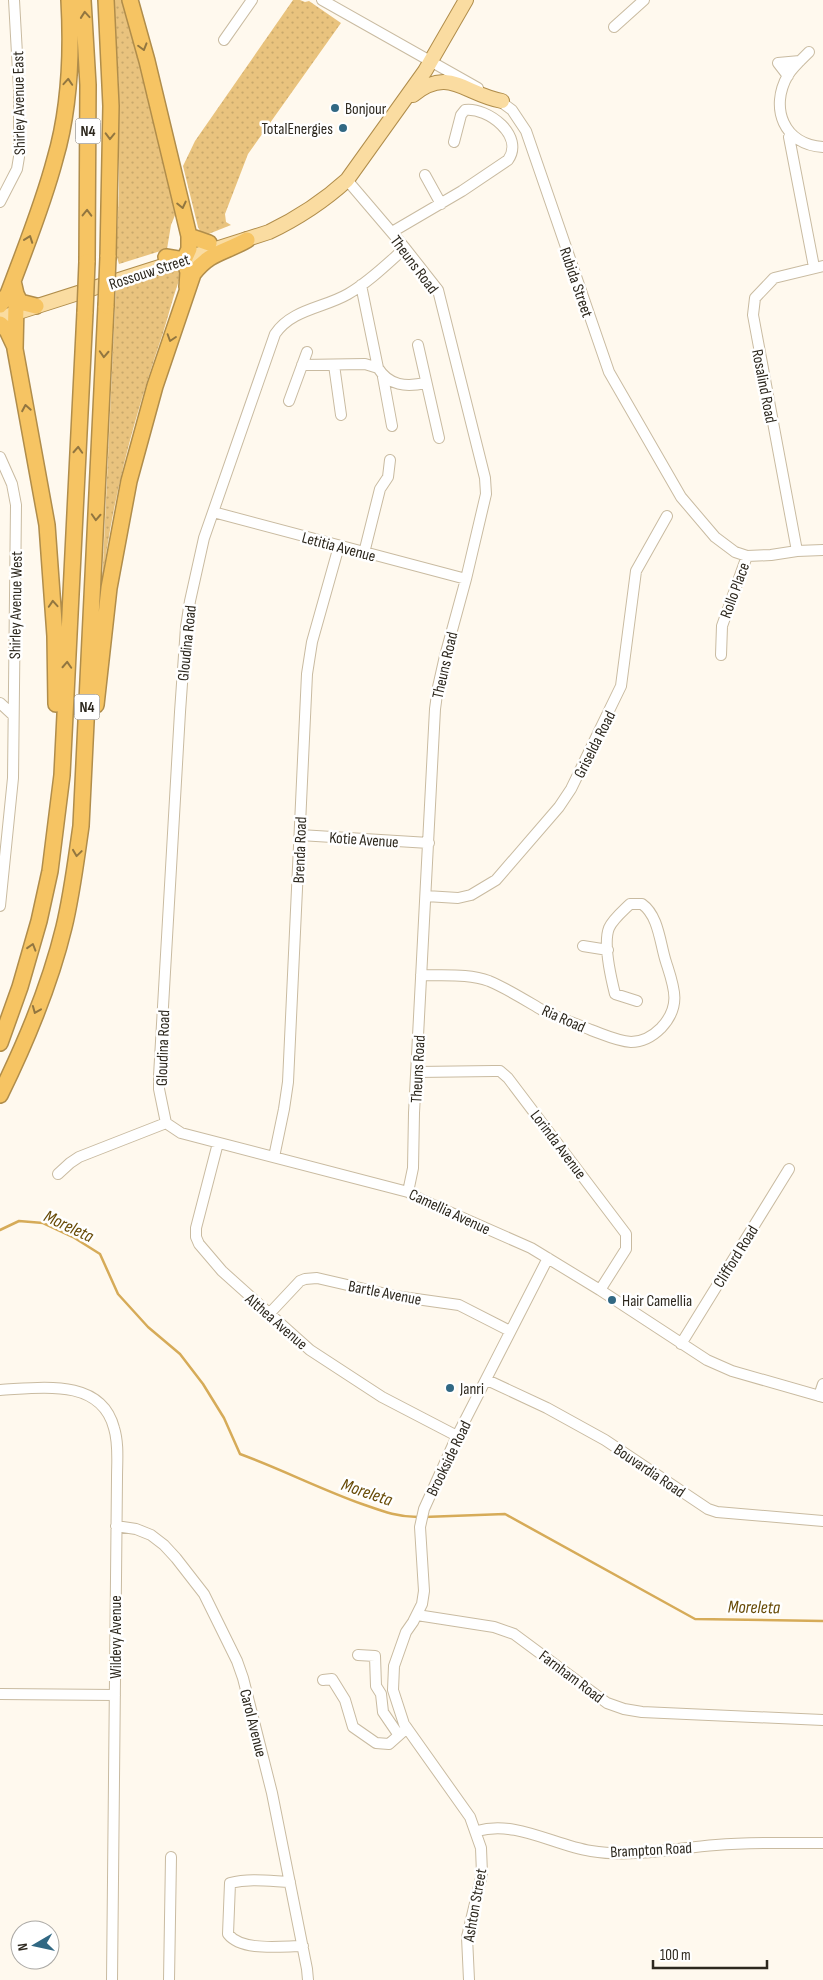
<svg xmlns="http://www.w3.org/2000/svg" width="823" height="1980" font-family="'Sofia Sans Condensed',sans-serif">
<defs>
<pattern id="grass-dots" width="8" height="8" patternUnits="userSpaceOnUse" patternTransform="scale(1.25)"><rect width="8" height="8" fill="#e9c37e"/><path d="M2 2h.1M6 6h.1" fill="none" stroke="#c8a86c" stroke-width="1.8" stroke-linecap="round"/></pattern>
</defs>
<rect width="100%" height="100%" fill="#fff9ee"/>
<!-- grass -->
<path fill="url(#grass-dots)" d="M114,0H127L178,208L171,225L167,249L119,264L116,254L119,191V91Z
M293,0H300L305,2L309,1L341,23L248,154L225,214L226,222L231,225L206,235L201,233L198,227L183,166L195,141Z
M180,266L181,275C174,293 169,314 163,333C135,415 112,498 102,585L116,285Z"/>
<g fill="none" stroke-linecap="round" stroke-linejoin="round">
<!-- stream -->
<path stroke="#d6ab58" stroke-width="2.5" d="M0,1230L19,1221L43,1223L73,1237L100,1254L118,1294L148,1327L180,1354L203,1384L224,1418L240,1454C281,1469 320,1489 362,1504C382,1511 397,1517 418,1517
M424,1517L505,1514L695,1619L823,1621"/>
<!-- minor casing -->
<g stroke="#c9bba1" stroke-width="12">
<path id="minor" d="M322,0L478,88
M614,27L644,0
M224,40L252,0
M809,52C802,59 793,67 788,75C769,108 784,145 823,147
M788,76L778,63L800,61
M497,99L512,110L526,131L609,372L681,497L715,537L735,552L747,556L771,555L797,551L823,550
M789,137L814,267
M425,175L441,204
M347,180L405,248L438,290L485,478L486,494L466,579L445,656L438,687L435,709L414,1113L413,1168L408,1192
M0,202L17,169L19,157V90L14,0
M392,232L462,191L508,160C525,136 488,107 465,110L461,115L454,142
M361,285L378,368
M418,345L439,438
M302,365L365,364L378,368C389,386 406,387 426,383
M334,365L341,415
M383,377L392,426
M289,401L307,352
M0,457L12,484L16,505L13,778L0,906
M213,512L466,579
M797,551L753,315L755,298L774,278L823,266
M364,553L380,489L388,477L390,460
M721,655L722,626L747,556
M0,703L13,715
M300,835L429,843
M426,896L458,898L471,895L496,880L559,807L571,789L621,686L636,571L667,516
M583,946L608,950
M421,975C444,976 468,973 489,981C508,989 525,1000 542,1010C558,1018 575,1023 591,1030C605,1035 617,1041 631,1042C642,1042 653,1036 661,1028C682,1006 674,987 666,962C660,944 659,916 642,904H630C623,911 613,919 609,928C603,943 611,978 615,994L637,1001
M417,1072L494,1071H500L508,1078L626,1234V1249L600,1290
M166,1123L159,1089V1076L180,712L186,627L190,601L204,538L275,334C292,309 324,308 348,294C369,282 387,264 405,248
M166,1123L181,1133L408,1192L422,1200L531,1248L600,1290L707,1360L732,1371L823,1397
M218,1143L196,1228V1237L199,1244L222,1271L310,1350L382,1397L457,1436
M274,1157L284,1109L288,1082L307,674L312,642L339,546
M58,1174L70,1163L79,1157L166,1123
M269,1314L300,1281L305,1279L317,1278L395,1296L459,1305L510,1331
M681,1344L789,1169
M487,1380L547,1408L605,1440L708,1509L717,1512L823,1521
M0,1390C39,1388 101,1377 114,1428C119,1444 117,1462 117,1478L112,1980
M819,1396L823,1384
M116,1526L136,1529L151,1535L164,1545L176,1558L204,1594L237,1661L243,1678L272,1793L307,1969L308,1980
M417,1615L494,1627L514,1634L607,1703L624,1709L642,1712L823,1720
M358,1655L375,1656L376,1686L381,1694L383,1712L398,1734
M323,1680L332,1679L345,1700L353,1727L376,1743L389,1744L407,1728
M0,1694L115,1695
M477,1831C516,1820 553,1845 591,1851C632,1858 675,1848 716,1845C751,1842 788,1843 823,1843
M290,1882C269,1881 250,1878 230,1883L228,1934C242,1952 282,1946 303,1946
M169,1980L171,1857
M469,1980L467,1937L482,1874L481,1848L470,1817L404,1724L393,1690L394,1666L406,1632L413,1622L422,1604L424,1591L420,1527L424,1509L457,1436L548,1258"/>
</g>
<!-- major casing -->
<g stroke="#b08d4b" stroke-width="16">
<path id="major" d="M413,95C449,66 464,94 502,101
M0,318L269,232C296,219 324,201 347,180L425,71L466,0"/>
</g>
<!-- highway casing -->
<g stroke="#b08d4b" stroke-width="18">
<path id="highway" d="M83,0L88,85L87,262
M106,0L111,106L108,257
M130,0L147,61L189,236V249L184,260L188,272L187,287
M189,236L209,243
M166,257L184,260
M16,304L15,349L47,525L55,636L56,704
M0,305L8,294L13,281
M36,306L20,302L16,294L13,281C28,241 44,201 55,159C70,108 72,53 69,0
M0,324L7,330L14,345
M96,705L109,588L129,481L155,386L193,274C210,252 224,253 247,240
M0,1043L20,987L39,921L50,871L62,775L85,312
M0,1095C26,1042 50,985 64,927C72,894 76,860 81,826L106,306"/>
</g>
<!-- minor -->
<use href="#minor" stroke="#fff" stroke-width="10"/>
<!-- major -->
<use href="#major" stroke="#fadca1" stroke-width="14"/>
<!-- highway -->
<use href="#highway" stroke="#f6c463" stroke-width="15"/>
<!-- highway-bridge casing -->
<g stroke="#b08d4b" stroke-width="18" stroke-linecap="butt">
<path id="highway-bridge" d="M106,306L108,257
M85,312L87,262"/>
</g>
<!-- highway-bridge -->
<use href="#highway-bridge" stroke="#f6c463" stroke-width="15"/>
</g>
<!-- one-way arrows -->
<defs><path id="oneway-chevron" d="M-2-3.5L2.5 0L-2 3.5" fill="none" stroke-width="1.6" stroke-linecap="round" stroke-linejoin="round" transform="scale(1.25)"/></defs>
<g stroke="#927640">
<use href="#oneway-chevron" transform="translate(85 15) rotate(-95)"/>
<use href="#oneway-chevron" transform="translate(143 47) rotate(74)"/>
<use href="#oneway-chevron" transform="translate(68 82) rotate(-86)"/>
<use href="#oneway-chevron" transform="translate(110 136) rotate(91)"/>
<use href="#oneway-chevron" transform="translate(182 205) rotate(77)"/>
<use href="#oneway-chevron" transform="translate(87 213) rotate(-89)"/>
<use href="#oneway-chevron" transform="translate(29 239) rotate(-70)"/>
<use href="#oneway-chevron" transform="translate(171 338) rotate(108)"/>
<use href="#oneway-chevron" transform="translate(104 354) rotate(93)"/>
<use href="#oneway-chevron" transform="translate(26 408) rotate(-100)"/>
<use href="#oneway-chevron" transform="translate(78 450) rotate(-87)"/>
<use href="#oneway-chevron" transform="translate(96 517) rotate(93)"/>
<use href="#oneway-chevron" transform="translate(53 604) rotate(-94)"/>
<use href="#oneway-chevron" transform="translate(67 665) rotate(-87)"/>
<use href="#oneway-chevron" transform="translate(77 853) rotate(98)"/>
<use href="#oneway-chevron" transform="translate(32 947) rotate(-73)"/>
<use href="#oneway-chevron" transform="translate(36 1010) rotate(112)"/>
</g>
<!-- markers -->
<g fill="#316883" stroke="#fff" stroke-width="2">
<circle cx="335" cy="108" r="5"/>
<circle cx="343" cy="128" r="5"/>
<circle cx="612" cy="1300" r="5"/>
<circle cx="450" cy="1388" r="5"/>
</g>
<g text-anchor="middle" stroke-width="5" stroke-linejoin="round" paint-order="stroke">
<!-- shield labels -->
<g fill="#fff" stroke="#6c6862" stroke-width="1">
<rect x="75.5" y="118.5" width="25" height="25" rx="4"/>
<rect x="74.5" y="694.5" width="25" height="25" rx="4"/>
</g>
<g font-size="15" font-weight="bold" fill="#2d281e">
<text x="88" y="136">N4</text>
<text x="87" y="712">N4</text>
</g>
<!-- street labels -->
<g font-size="16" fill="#2d281e" stroke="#fff">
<text transform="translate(18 103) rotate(-91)" y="6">Shirley Avenue East</text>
<text transform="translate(415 264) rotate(53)" y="6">Theuns Road</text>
<text transform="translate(149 271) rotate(-18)" y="6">Rossouw Street</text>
<text transform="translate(577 282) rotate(71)" y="6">Rubida Street</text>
<text transform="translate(765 386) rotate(79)" y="6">Rosalind Road</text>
<text transform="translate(339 546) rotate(15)" y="6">Letitia Avenue</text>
<text transform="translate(734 590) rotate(-70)" y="6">Rollo Place</text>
<text transform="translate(15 605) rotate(-89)" y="6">Shirley Avenue West</text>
<text transform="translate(186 643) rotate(-84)" y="6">Gloudina Road</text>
<text transform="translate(444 665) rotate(-77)" y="6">Theuns Road</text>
<text transform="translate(594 744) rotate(-63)" y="6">Griselda Road</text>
<text transform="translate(364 839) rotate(4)" y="6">Kotie Avenue</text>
<text transform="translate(299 850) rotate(-88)" y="6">Brenda Road</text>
<text transform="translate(564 1018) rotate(24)" y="6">Ria Road</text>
<text transform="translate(162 1048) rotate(-88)" y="6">Gloudina Road</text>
<text transform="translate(417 1069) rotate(-87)" y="6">Theuns Road</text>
<text transform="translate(559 1144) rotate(53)" y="6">Lorinda Avenue</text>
<text transform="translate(450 1211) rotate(25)" y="6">Camellia Avenue</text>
<text transform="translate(735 1256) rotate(-58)" y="6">Clifford Road</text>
<text transform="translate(385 1292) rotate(11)" y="6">Bartle Avenue</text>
<text transform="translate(277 1321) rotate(41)" y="6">Althea Avenue</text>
<text transform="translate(448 1458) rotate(-64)" y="6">Brookside Road</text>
<text transform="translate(650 1470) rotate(34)" y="6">Bouvardia Road</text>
<text transform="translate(115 1637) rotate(-90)" y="6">Wildevy Avenue</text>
<text transform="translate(572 1676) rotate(37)" y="6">Farnham Road</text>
<text transform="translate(254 1723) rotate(76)" y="6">Carol Avenue</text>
<text transform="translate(651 1849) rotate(-3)" y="6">Brampton Road</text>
<text transform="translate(474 1905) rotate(-80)" y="6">Ashton Street</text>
</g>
<!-- poi labels -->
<g font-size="16" fill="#2d281e" stroke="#fff" text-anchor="start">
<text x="345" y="114">Bonjour</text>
<text x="333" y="134" text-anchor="end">TotalEnergies</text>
<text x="622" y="1306">Hair Camellia</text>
<text x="460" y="1394">Janri</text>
</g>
<!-- water labels -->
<g font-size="18" font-style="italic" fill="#684b07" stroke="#fff">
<text transform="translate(69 1226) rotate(25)" y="6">Moreleta</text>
<text transform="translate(367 1492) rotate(19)" y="6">Moreleta</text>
<text transform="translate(754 1607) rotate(1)" y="6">Moreleta</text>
</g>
</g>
<!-- north arrow -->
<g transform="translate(35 1945) rotate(261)"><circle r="24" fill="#ffffff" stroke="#aba9a5"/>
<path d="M0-4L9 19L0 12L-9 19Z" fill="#316883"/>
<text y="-8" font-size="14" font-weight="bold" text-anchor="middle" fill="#2d281e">N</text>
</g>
<!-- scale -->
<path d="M653 1960v8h114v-8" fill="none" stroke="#2d281e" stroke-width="2.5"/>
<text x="660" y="1960" font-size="15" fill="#2d281e" stroke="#ffffff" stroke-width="4" paint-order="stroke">100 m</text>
</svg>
